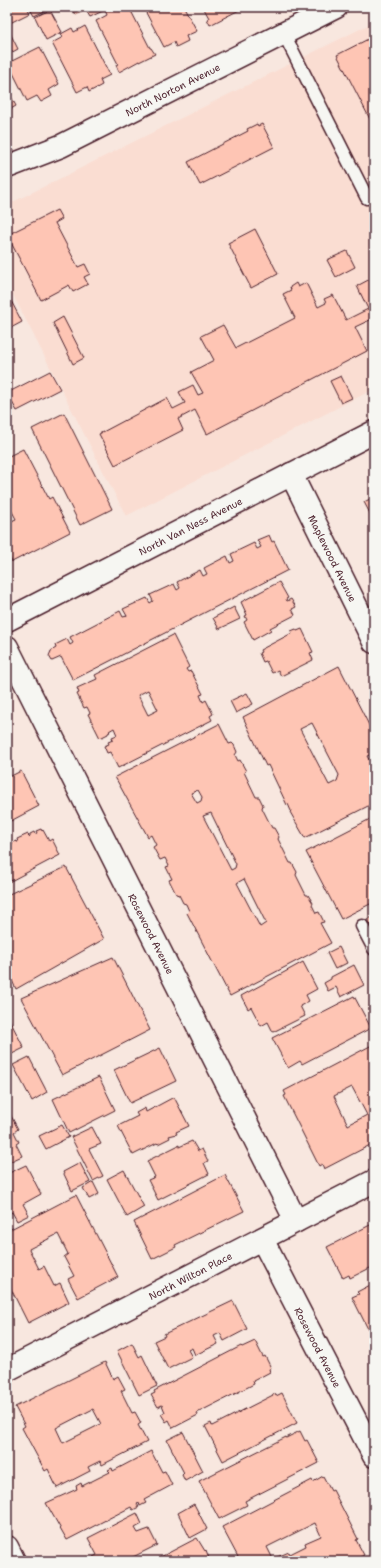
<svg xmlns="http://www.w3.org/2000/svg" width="381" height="1568" font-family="'Shantell Sans',sans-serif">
<rect width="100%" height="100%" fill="#f8e7df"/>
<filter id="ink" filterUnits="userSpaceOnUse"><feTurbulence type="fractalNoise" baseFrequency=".025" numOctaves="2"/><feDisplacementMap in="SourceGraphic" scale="8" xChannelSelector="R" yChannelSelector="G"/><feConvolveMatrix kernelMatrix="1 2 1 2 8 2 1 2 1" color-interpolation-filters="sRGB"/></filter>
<g filter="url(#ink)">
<!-- built -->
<path fill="#faddd2" d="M374,22V389L126,516L7,283V205Z"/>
<!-- building -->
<path fill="#fec5b4" stroke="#4a1f2b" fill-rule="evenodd" d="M7,7H27L30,13L8,24L10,29L7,31Z
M29,7H50L51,8L34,16Z
M72,7H84L85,10L76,15Z
M84,7H108L109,10L115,7L117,10L123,7H129L150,48H151L155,54L139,62V61L119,72L116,65L118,64L96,21L107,15L105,10L90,17Z
M143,7H184L197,31L186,36L188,41L176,47L174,42L164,47Z
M203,7H245L210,25L207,19L209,18Z
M50,10L62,32L46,40L35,17Z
M85,26L110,75L100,80L102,85L89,92L87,87L77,92L52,43L63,37L61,34L72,28L74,32Z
M10,33L18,49L7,55V34Z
M374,36V127L337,55Z
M40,47L59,84L49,90L52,96L41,102L37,96L27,101L8,63Z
M7,89L16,106L7,111Z
M257,124L258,126L262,124L274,147L200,185L188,162L248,131L247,129Z
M57,210L62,219L55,223L78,267L85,264L90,274L84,277L88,284L73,292L69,285L41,300L7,235Z
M255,229L278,274L251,288L228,243Z
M347,251L355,267L336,277L327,260Z
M374,277V322L372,319L355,327L367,351L207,434L195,410L178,419L183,430L115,465L99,434L167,398L173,409L185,403L179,392L193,385L198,395L203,393L191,372L214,360L201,336L223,325L236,348L295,318L283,294L291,290L290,287L296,283L298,287L306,283L318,307L326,303L324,299L333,295L346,320L368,309L357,286Z
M7,293L22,322L7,330Z
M63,317L84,358L73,364L53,323Z
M50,371L60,389L17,411L7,393Z
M341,376L352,398L341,403L330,381Z
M64,413L112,509L80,525L32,429Z
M23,449L49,499L52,497L70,532L12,562L7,553V523L16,519L7,502V457Z
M374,497V521L364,502Z
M269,535L272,542L274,541L288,570L73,680L61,657L52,661L49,656L51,651L56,648L55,645L67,639L70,645L73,643L70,637L120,611L123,617L127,616L123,609L147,598L150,603L153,601L150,595L174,584L177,590L180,588L177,582L200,570L203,576L207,574L204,568L227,556L230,563L234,561L231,554L254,543L257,549L261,547L257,540Z
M279,582L288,598L286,599L287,601L291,599L296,607L292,609L295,615L270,628L271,630L253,640L244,622L247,620L245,616L247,615L241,602Z
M234,607L240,619L219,629L213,618Z
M296,629L297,631L302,629L313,652L310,653L313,660L281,676L278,670L272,673L266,661L263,662L259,653L261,652L260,650L292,633L291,631Z
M173,635L189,667L186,669L188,672L191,671L203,694L200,695L203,702L206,700L213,714L210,716L212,720L118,768L110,752L107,753L104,746L109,744L108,742L113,740L112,737L117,735L114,728L109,731L110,732L108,733V734L100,738L88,714L90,713L87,707L84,708L77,694L79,693L77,688L97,679L95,675ZM148,690L158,710L148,715L138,695Z
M339,666L374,735V753L367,756L371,763L374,762V803L305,838L290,812L291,811L288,804L287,805L268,765L266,766L243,717ZM312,723L339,775L337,781L329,785L300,729Z
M247,693L253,704L236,713L230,701Z
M219,724L229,744L232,743L234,745L237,752L235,755L238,761L240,760L246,771L244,772L256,797H259L263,805L262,808L272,828H274L279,837L278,839L290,863H292L297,872L296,875L306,895H308L313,903L312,905L316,913L319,912L324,922L320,923L331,943L230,996L187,913L189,911L186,904L183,903L179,895L176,894L169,880L172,879L166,867L169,866L165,858L160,860L153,847L156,845L151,835L148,837L115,777ZM198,790L202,797L201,801L197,803L191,793ZM211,813L236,864L235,868L231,870L203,816ZM244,879L266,923L260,927L237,883Z
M21,771L39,806L7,823V778Z
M374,817V902L341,919L306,852Z
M41,829L42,831L43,830L49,841L52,839L60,855L7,883V840L9,839L11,844L16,841L17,842H18L17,839L28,834L29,837L30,836V834L34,832L35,834L37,833L36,831Z
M66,867L104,939L16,989L7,970V895Z
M374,916V934L367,920Z
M339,947L347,963L335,969L327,953Z
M113,957L150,1030L62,1075L21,998Z
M303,962L317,989L306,995L309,1001L300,1006L305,1016L273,1032L268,1022L261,1026L251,1007L248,1009L241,996Z
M354,965L364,985L341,997L336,987L328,991L324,983L331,979V977Z
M354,996L371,1028L302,1064L300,1061L288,1068L272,1038Z
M7,1015L24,1048L8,1056L7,1055Z
M374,1044V1143L324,1169L322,1164L319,1166L284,1096L286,1095L284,1091ZM352,1087L367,1115L348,1125L334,1096Z
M160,1048L176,1081L130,1103L114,1070Z
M29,1057L47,1092L32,1101L13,1065Z
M99,1077L115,1110L69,1133L53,1099Z
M174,1097L189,1126L176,1132L177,1134L169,1136L170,1138L158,1144L157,1143L133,1155L118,1126L138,1116L136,1113L145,1108L146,1112Z
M10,1114L18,1129L14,1132L19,1142L16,1144L22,1156L7,1163V1115Z
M62,1125L69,1137L46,1149L39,1136Z
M92,1127L101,1144L89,1149L103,1176L93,1181L71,1137Z
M192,1141L198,1151L202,1149L208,1161L204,1163L209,1174L158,1200L148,1180L155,1177L147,1161L179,1145V1147Z
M80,1163L90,1182L72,1191L63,1172Z
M26,1165L41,1194L23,1204L29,1215L17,1221L12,1212L7,1215V1174Z
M124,1170L144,1207L127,1217L107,1179Z
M225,1175L244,1211L175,1245L176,1247L152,1259L134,1222Z
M93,1182L99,1194L89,1199L83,1188Z
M76,1195L118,1277L78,1298L68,1279L74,1276L64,1257L68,1254L58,1234L29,1249L39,1269L44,1266L54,1286L60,1283L69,1302L28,1323L7,1281V1231Z
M374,1223V1266L350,1278L349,1275L343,1278L327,1247Z
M374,1283V1326L368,1329L352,1297L359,1294L357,1292Z
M233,1301L247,1329L224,1341L220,1333L214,1336L218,1344L195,1355L192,1348L188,1350L192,1357L168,1369L154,1341L165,1336L164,1334Z
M255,1341L263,1357L265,1356L271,1368L269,1369L270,1372L253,1381L254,1384L197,1413L198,1415L173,1428L169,1420L166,1422L161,1414L165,1412L162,1405L158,1407L151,1395L155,1393L154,1391L241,1346L242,1347Z
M132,1343L139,1357L142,1355L157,1386L139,1395L117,1351Z
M105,1362L113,1379L118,1376L125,1389L121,1391L132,1413L135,1412L141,1423L138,1425L147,1442L102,1465L100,1461L88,1467L90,1471L57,1488L48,1469L45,1471L22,1428L25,1426L15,1407ZM93,1409L101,1424L63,1443L56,1428Z
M282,1393L297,1423L223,1461L205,1426L211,1423L212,1426L275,1394L276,1396Z
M300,1431L305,1441L307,1440L319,1463L245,1501L247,1505L219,1519L199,1481L286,1437V1438Z
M183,1432L203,1471L185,1481L182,1475L184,1473L167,1440Z
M151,1451L162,1472L165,1471L172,1485L144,1500L146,1503L140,1506L139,1503L137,1504L139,1507L133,1510L131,1507L67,1540L46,1503L77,1489L76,1486L81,1483L82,1486L110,1472L108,1470L112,1468L113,1471Z
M323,1476L331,1491L333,1490L358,1539L356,1540L364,1555L353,1561H277L279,1560L277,1557L289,1552L290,1554L306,1546L305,1543L321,1536L315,1523L267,1547L274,1561H236L235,1559L238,1557L222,1527L312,1480L313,1482Z
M194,1504L207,1529L190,1538L178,1513Z
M137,1513L142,1524L135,1528L138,1533L149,1529L157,1545L127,1560L128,1561H94L93,1557L97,1555L88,1538Z
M197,1538L205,1551L206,1550L210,1561H153Z"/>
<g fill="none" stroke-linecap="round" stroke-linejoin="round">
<!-- lane casing -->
<g stroke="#4a1f2b" stroke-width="15">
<path id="lane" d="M284,34L367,198
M362,926L374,949"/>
</g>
<!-- street casing -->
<g stroke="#4a1f2b" stroke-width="25">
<g id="street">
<path id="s1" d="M7,167L61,146L336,7"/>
<path id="s2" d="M291,474L374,642"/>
<path id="s3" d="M7,647L296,1221"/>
<path id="s4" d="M262,1239L374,1456"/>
<path d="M7,1547L14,1561"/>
</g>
</g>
<!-- secondary casing -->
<g stroke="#4a1f2b" stroke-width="25">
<g id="secondary">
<path id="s5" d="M7,620L374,432"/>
<path id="s6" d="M7,1370L374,1181"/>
</g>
</g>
<!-- lane -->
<use href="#lane" stroke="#f6f6f2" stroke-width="12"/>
<!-- street -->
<use href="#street" stroke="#f6f6f2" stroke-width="22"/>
<!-- secondary -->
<use href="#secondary" stroke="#f6f6f2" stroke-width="22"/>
</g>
</g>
<g text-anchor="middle" stroke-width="3" stroke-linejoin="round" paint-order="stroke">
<!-- street labels -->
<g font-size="10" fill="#4a1f2b" stroke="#f6f6f2">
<text dy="4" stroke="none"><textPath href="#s1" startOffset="183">North Norton Avenue</textPath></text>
<text dy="4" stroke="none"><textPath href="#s5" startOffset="206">North Van Ness Avenue</textPath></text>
<text dy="4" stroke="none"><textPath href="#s2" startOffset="94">Maplewood Avenue</textPath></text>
<text dy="4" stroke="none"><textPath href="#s3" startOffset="321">Rosewood Avenue</textPath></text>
<text dy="4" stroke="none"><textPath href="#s6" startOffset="206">North Wilton Place</textPath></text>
<text dy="4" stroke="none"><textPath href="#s4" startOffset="122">Rosewood Avenue</textPath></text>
</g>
</g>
<!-- margin -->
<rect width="381" height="1568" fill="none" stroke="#f6f6f2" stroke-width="24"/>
<rect x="12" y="12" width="357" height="1544" fill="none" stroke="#4a1f2b" stroke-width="1.5" filter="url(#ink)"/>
</svg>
